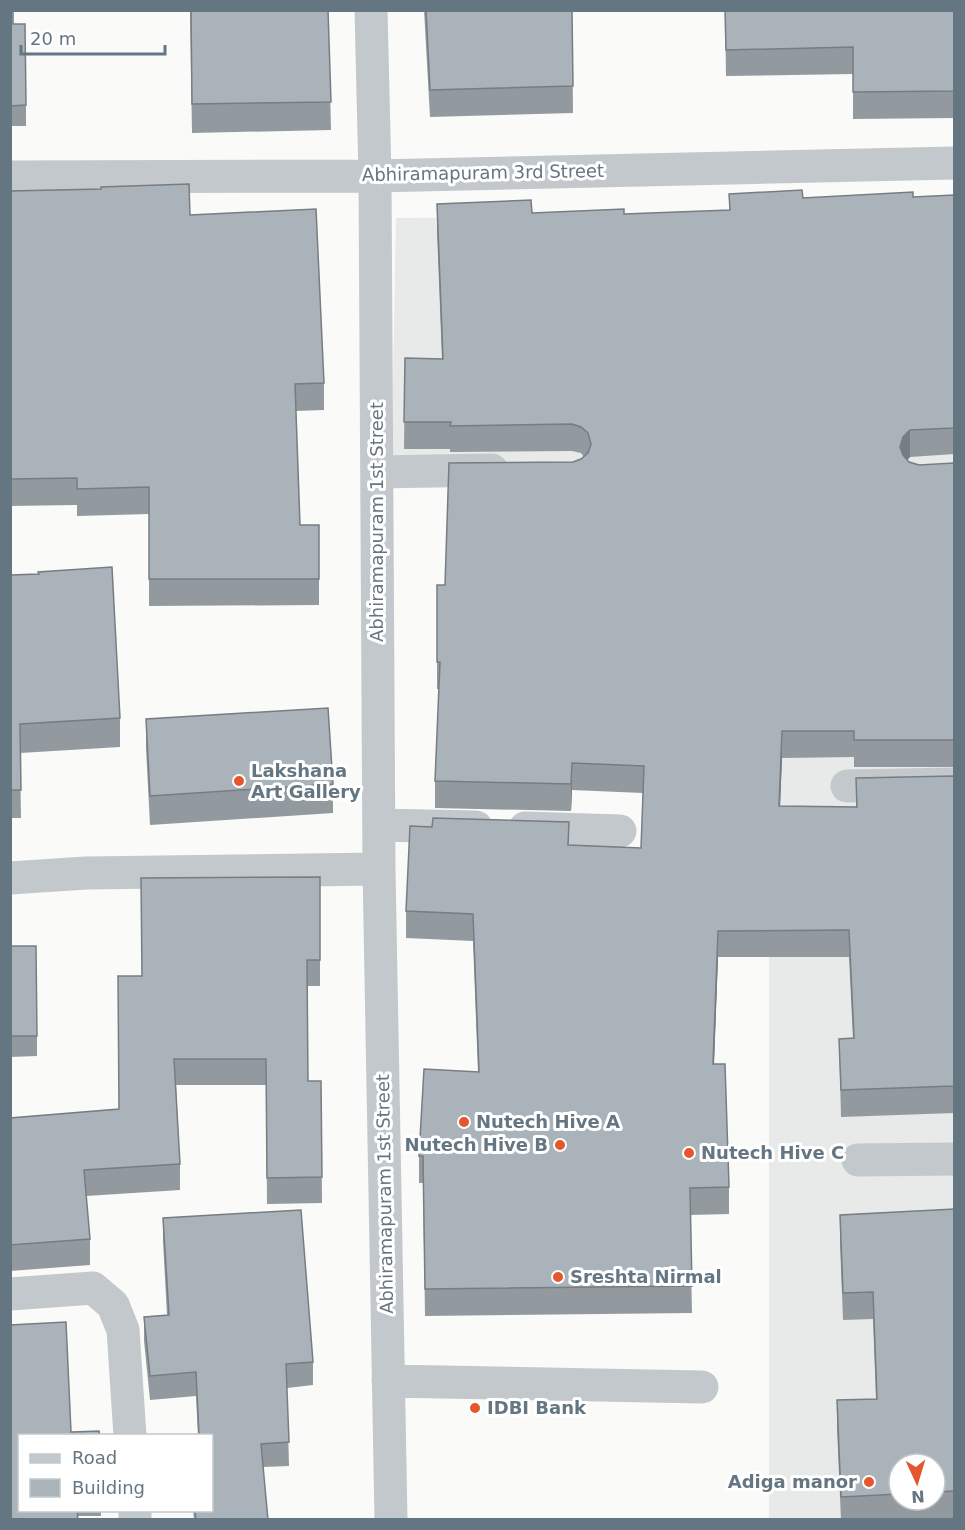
<svg xmlns="http://www.w3.org/2000/svg" width="965" height="1530" font-family="'DejaVu Sans',sans-serif">
<rect width="100%" height="100%" fill="#fafaf8"/>
<!-- built -->
<path fill="#e8e9e9" fill-rule="evenodd" d="M954,215V1519H769V475L391,484L396,218ZM899,1464H935V1500H899Z"/>
<g fill="none" stroke-linecap="round" stroke-linejoin="round">
<!-- minor -->
<path stroke="#c3c8cc" stroke-width="33" d="M371,10L375,176L379,869L391,1520
M10,177L375,176L954,163
M377,472L492,470
M847,786L954,784
M379,825L476,827
M525,828L620,831
M10,878L86,873L379,869
M858,1160L954,1159
M10,1294L93,1288L113,1305L123,1330L130,1436
M388,1381L702,1387
M135,1510V1520"/>
</g>
<!-- wall -->
<path fill="#929a9f" fill-rule="evenodd" d="M10,10L26,105V126H10Z
M190,10H328L331,130L192,133Z
M424,10H572L573,113L430,117Z
M725,10H954V118L853,119V74L726,76Z
M10,191L190,215L324,383V410L296,411L300,525H319V605L149,606V514L77,516V505L10,506Z
M729,194L803,198L913,197L954,195V454L910,457L907,460L909,462L919,465L954,463V767H854V757L782,758L780,806L856,807V778L954,776V1113L841,1117L839,1039L853,1038L849,957H718L714,1064L729,1187V1214L690,1215L692,1313L425,1316L423,1183H419V1156L478,1072L473,941L406,938V911L569,845L641,848L643,793L572,790L571,811L435,808V781L439,689H437V585H445L573,462L581,459L584,457L581,453L572,451L450,452V449H404L405,358L442,359L437,231V204L532,213L624,214L729,210Z
M10,575L120,718V747L20,753L21,818H10Z
M146,719L333,784V813L150,825L146,748Z
M320,877V986H307L308,1081H321L322,1203L267,1204L266,1085H176L180,1164V1190L86,1196L90,1239V1265L10,1271V1118L119,1109L142,976Z
M10,946L37,1036V1056L10,1057Z
M954,1209V1519L841,1520L837,1428V1400L876,1399L873,1319L843,1320L840,1242V1215ZM899,1464H935V1500H899Z
M163,1218L313,1362V1385L287,1388L289,1466L263,1467L268,1520H194L193,1510H212V1436H198L196,1396L150,1400L144,1341V1317L167,1315L163,1241Z
M20,1510H101V1516H77Z"/>
<!-- shaded-wall -->
<path fill="#777d82" d="M910,430V457L903,464L900,447L903,437Z
M782,731V758L779,833V806Z
M572,763V790L571,811V784Z
M718,931V957L713,1091V1064Z"/>
<!-- building -->
<path fill="#aab3b9" stroke="#777d82" stroke-width="1.5" d="M10,10H13V24H25L26,105L10,106Z
M191,10H328L331,102L192,104Z
M426,10H572L573,86L430,90Z
M725,10H954V91L853,92V47L726,50Z
M189,184L190,215L316,209L324,383L295,384L300,525H319V579H149V487L77,489V478L10,479V191L101,189V187Z
M802,190L803,198L913,192V197L954,195V428L910,430L903,437L900,447L903,455L909,462L919,465L954,463V740H854V731H782L779,806L857,807L856,778L954,776V1086L841,1090L839,1039L854,1038L849,930L718,931L713,1064H725L729,1187L690,1188L692,1286L425,1289L423,1156H419L424,1069L479,1072L473,914L406,911L410,826L432,827L433,818L569,822L568,845L641,848L644,766L572,763L571,784L435,781L440,662H437V585H445L449,463L573,462L581,459L588,453L591,444L588,433L581,427L572,424L450,426L451,422H404L405,358L443,359L437,204L531,200L532,213L624,209V214L730,210L729,194Z
M112,567L120,718L20,724L21,790H10V575L39,574L38,572Z
M328,708L333,784L150,796L146,719Z
M320,877V960H307L308,1081H321L322,1177L267,1178L266,1059H174L180,1164L84,1170L90,1239L10,1245V1118L119,1109L118,976H142L141,878Z
M10,946H36L37,1036H10Z
M954,1209V1491L935,1492V1464H899V1494L841,1497L837,1400L877,1399L873,1292L843,1293L840,1215Z
M301,1210L313,1362L286,1364L289,1442L261,1444L268,1520H196L195,1510H212V1436H199L196,1372L150,1376L144,1317L169,1315L163,1218Z
M66,1322L71,1432L99,1431L100,1436H20V1510H77L78,1520H10V1325Z"/>
<!-- markers -->
<g fill="#e4572e" stroke="#fff" stroke-width="2">
<circle cx="239" cy="781" r="6"/>
<circle cx="464" cy="1122" r="6"/>
<circle cx="560" cy="1145" r="6"/>
<circle cx="689" cy="1153" r="6"/>
<circle cx="558" cy="1277" r="6"/>
<circle cx="475" cy="1408" r="6"/>
<circle cx="869" cy="1482" r="6"/>
</g>
<g text-anchor="middle" stroke-width="6" stroke-linejoin="round" paint-order="stroke">
<!-- street labels -->
<g font-size="18" fill="#657683" stroke="#fff">
<text transform="translate(483 173) rotate(-1)" y="6">Abhiramapuram 3rd Street</text>
<text transform="translate(377 522) rotate(-90)" y="6">Abhiramapuram 1st Street</text>
<text transform="translate(385 1194) rotate(-91)" y="6">Abhiramapuram 1st Street</text>
</g>
<!-- poi labels -->
<g font-size="18" font-weight="bold" fill="#657683" stroke="#fff" text-anchor="start">
<text x="251" y="777">Lakshana<tspan x="251" dy="21">Art Gallery</tspan></text>
<text x="476" y="1128">Nutech Hive A</text>
<text x="548" y="1151" text-anchor="end">Nutech Hive B</text>
<text x="701" y="1159">Nutech Hive C</text>
<text x="570" y="1283">Sreshta Nirmal</text>
<text x="487" y="1414">IDBI Bank</text>
<text x="857" y="1488" text-anchor="end">Adiga manor</text>
</g>
</g>
<!-- border -->
<rect width="965" height="1530" fill="none" stroke="#657683" stroke-width="24"/>
<!-- legend -->
<rect x="18" y="1434" width="195" height="78" fill="#ffffff" stroke="#c1c8cd" stroke-width="1.5"/>
<rect x="30" y="1454" width="30" height="9" fill="#c3c8cc" stroke="#c1c8cd" stroke-width="1.5"/>
<text x="72" y="1464" font-size="18" fill="#657683">Road</text>
<rect x="30" y="1479" width="30" height="18" fill="#aab3b9" stroke="#c1c8cd" stroke-width="1.5"/>
<text x="72" y="1494" font-size="18" fill="#657683">Building</text>
<!-- north arrow -->
<g transform="translate(917 1482) rotate(176)"><circle r="28" fill="#ffffff" stroke="#c1c8cd" stroke-width="1.5"/>
<path d="M0-4.5L10 22L0 15L-10 22Z" fill="#e4572e"/>
<text y="-9" font-size="16" font-weight="bold" text-anchor="middle" fill="#657683">N</text>
</g>
<!-- scale -->
<path d="M21 45v9h144v-9" fill="none" stroke="#657683" stroke-width="3"/>
<text x="30" y="45" font-size="18" fill="#657683" stroke="#ffffff" stroke-width="4.5" paint-order="stroke">20 m</text>
</svg>
